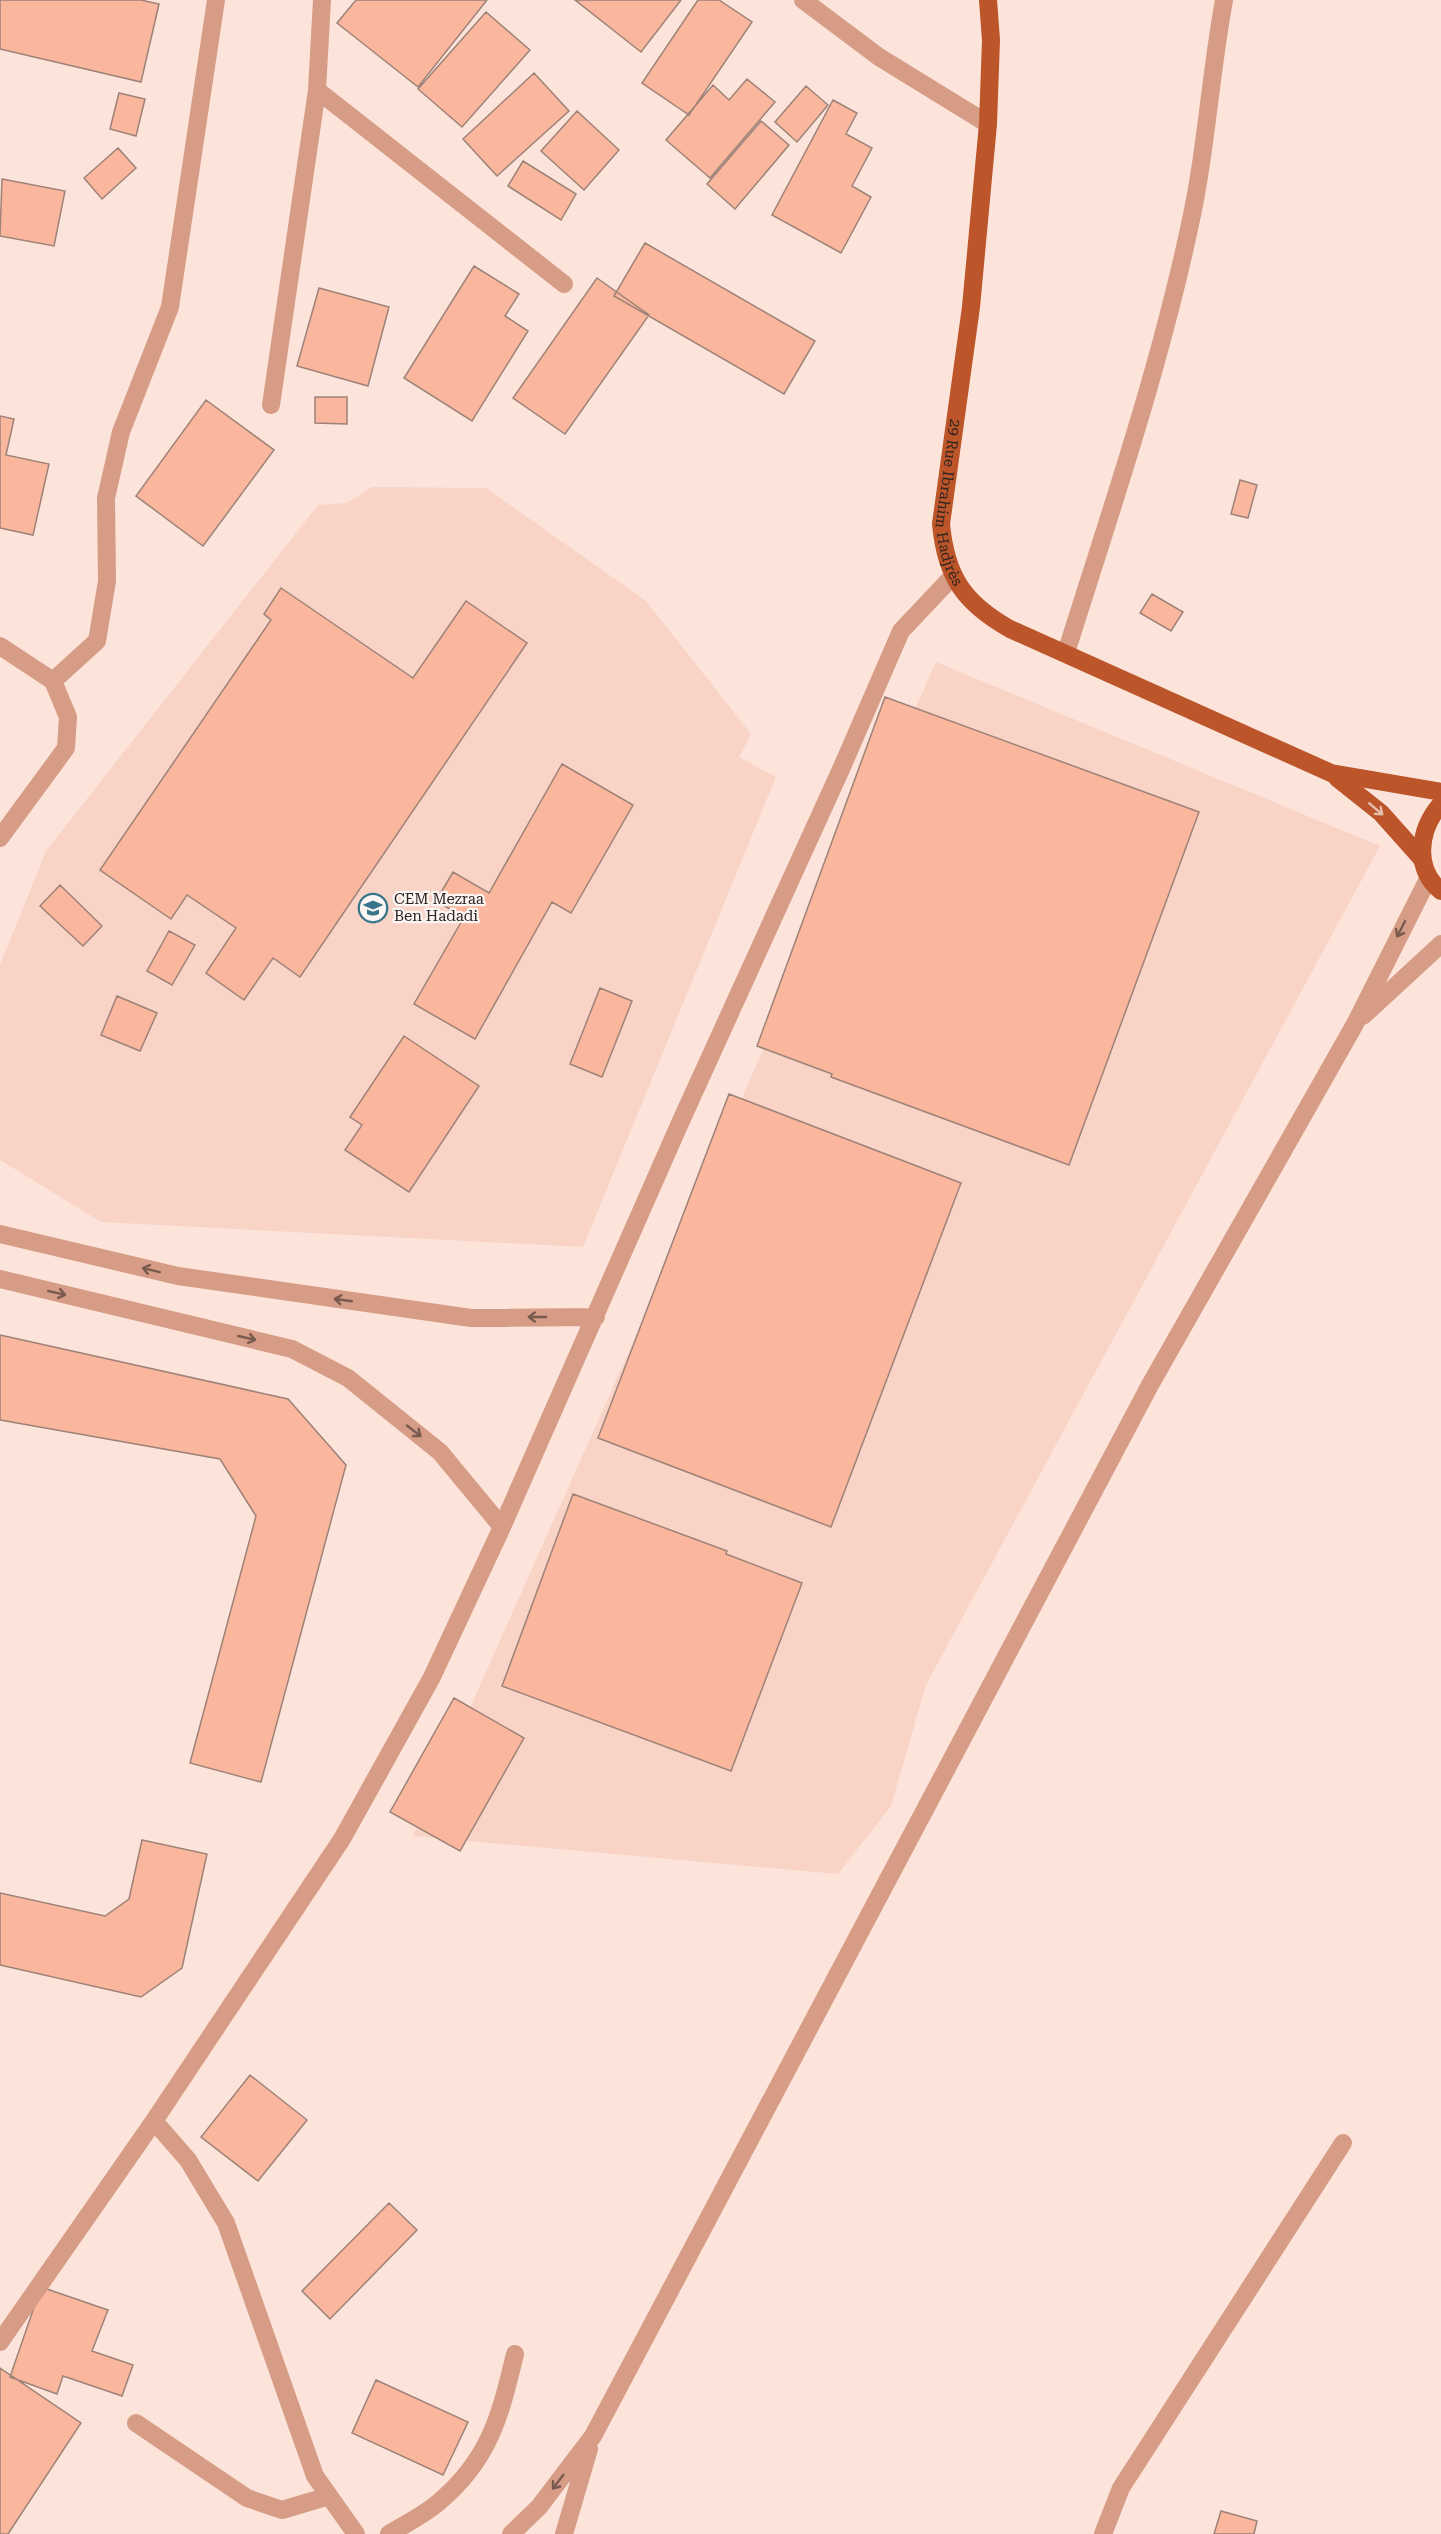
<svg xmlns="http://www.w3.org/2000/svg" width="1441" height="2534" font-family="'Roboto Serif',serif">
<rect width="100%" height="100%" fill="#fce4da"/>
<!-- built -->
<path fill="#f9d4c6" d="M372,487L486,488L646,601L751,734L739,757L776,777L583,1247L101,1222L0,1160V965L46,851L318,505L347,503Z
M936,662L1380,846L926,1685L891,1806L838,1874L413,1836Z"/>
<!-- building -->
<path fill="#fbb79d" stroke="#9d8278" stroke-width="1.5" d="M0,0H141L159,4L141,82L0,49Z
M356,0H487L418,87L337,23Z
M575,0H681L641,52Z
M698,0H719L752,22L689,115L642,83Z
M486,12L530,50L462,127L418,89Z
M534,73L569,111L497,176L463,139Z
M747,79L775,102L710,178L666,140L713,85L729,100Z
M806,86L828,105L797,142L775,122Z
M119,93L145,99L136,136L110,129Z
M833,100L857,113L846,134L872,148L852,186L871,197L841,253L772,215Z
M577,111L619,150L584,190L541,151Z
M761,121L789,145L735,209L707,184Z
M118,148L136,168L102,199L84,178Z
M523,161L576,194L561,220L508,186Z
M2,179L65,191L54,246L0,236Z
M645,243L815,341L784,394L614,296Z
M474,266L519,294L505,316L528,331L472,421L404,378Z
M597,278L649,315L565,434L513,398Z
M319,288L389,307L368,386L297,366Z
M315,397H347V424L315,423Z
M206,400L274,450L203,546L136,496Z
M0,416L14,419L6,455L49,464L33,535L0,528Z
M1240,480L1257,485L1248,518L1231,514Z
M281,588L413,678L466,601L527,643L300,977L273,958L244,1000L206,973L236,928L187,895L171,919L100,870L271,620L264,614Z
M1152,594L1183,612L1171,631L1140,613Z
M885,697L1199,812L1069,1165L831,1077L832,1074L757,1046Z
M562,764L633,805L571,913L552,902L475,1039L414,1004L464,917L436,901L453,872L489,893Z
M60,885L102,926L83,946L40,906Z
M169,931L195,945L172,985L147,971Z
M600,988L632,1001L602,1077L570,1064Z
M117,996L157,1013L140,1051L101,1035Z
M404,1036L479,1086L409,1192L345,1150L362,1125L350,1117Z
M729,1094L961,1183L831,1527L598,1438Z
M0,1335L288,1399L346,1465L261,1782L190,1763L256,1516L220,1459L0,1420Z
M573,1494L727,1551L726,1554L802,1583L731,1771L502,1686Z
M454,1698L524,1738L460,1851L390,1812Z
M142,1840L207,1854L182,1968L141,1997L0,1965V1893L105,1916L129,1899Z
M250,2075L307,2120L258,2181L201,2137Z
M389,2203L417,2230L330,2319L302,2291Z
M41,2287L108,2310L92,2351L133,2365L122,2396L63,2376L57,2394L10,2377Z
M0,2368L81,2423L8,2534H0Z
M376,2380L468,2422L443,2475L352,2433Z
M1221,2511L1257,2521L1254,2534H1214Z"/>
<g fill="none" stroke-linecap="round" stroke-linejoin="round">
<!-- minor -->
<path stroke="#d69c86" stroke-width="18" d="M803,0L879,57L988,124
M317,90L564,284
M271,405L317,90L322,0
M0,646L53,681L68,717L66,748L0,838
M1066,653C1110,513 1158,373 1189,229C1206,154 1210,76 1224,0
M53,681L97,641L107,581L106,498L121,432L170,307L216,0
M1363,1016L1441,944
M0,1234L178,1276L471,1318L596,1317
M0,1279L292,1349L348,1378L440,1452L502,1527
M154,2121L188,2160L226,2223L315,2476L356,2534
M0,2342L154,2121L342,1839L432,1677L502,1527L680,1123L842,767L901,631L953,576
M136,2423L247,2498L282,2510L329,2496
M389,2534C405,2524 424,2515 439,2502C490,2459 500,2416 515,2354
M511,2534L539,2507L593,2436L1150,1385L1355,1024L1429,877
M564,2534L589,2449
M1103,2534L1121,2488L1343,2143"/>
<!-- major -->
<g stroke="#bc552a" stroke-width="18">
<path id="s1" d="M988,0L991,40L988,124L971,307L941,524C946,577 964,603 1010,629L1331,773L1441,792"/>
<path d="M1337,778L1381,813L1422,859"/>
<path d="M1441,804C1419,829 1413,868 1441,891"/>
</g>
</g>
<!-- one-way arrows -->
<defs><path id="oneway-shaft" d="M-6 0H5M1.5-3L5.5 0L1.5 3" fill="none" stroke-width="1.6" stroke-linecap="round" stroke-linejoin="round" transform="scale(1.5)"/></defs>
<use stroke="#e5bdad" href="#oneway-shaft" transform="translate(1376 809) rotate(40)"/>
<g stroke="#7a5a4e">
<use href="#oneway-shaft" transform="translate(1401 929) rotate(117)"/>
<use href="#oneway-shaft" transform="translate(151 1270) rotate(-166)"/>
<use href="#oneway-shaft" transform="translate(57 1293) rotate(13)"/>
<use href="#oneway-shaft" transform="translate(343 1300) rotate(-172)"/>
<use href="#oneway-shaft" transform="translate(537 1317) rotate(180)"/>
<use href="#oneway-shaft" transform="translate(247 1338) rotate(13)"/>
<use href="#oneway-shaft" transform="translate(414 1431) rotate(38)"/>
<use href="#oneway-shaft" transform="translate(558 2482) rotate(127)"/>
</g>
<!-- icons -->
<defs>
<g id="school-ring" transform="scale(1.5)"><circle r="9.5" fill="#fbf5f3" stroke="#37768a" stroke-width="1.5"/><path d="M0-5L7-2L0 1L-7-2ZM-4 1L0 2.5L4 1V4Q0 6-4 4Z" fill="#37768a"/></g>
</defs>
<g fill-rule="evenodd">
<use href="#school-ring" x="373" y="908"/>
</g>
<g text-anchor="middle" stroke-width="4.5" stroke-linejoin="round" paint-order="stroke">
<!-- street labels -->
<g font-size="15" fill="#2f2420" stroke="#fbf5f3">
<text dy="5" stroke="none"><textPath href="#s1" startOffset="506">29 Rue Ibrahim Hadjrès</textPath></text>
</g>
<!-- poi labels -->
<g font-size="15" fill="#2f2420" stroke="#fbf5f3" text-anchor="start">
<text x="394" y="904">CEM Mezraa<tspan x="394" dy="17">Ben Hadadi</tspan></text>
</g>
</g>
</svg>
